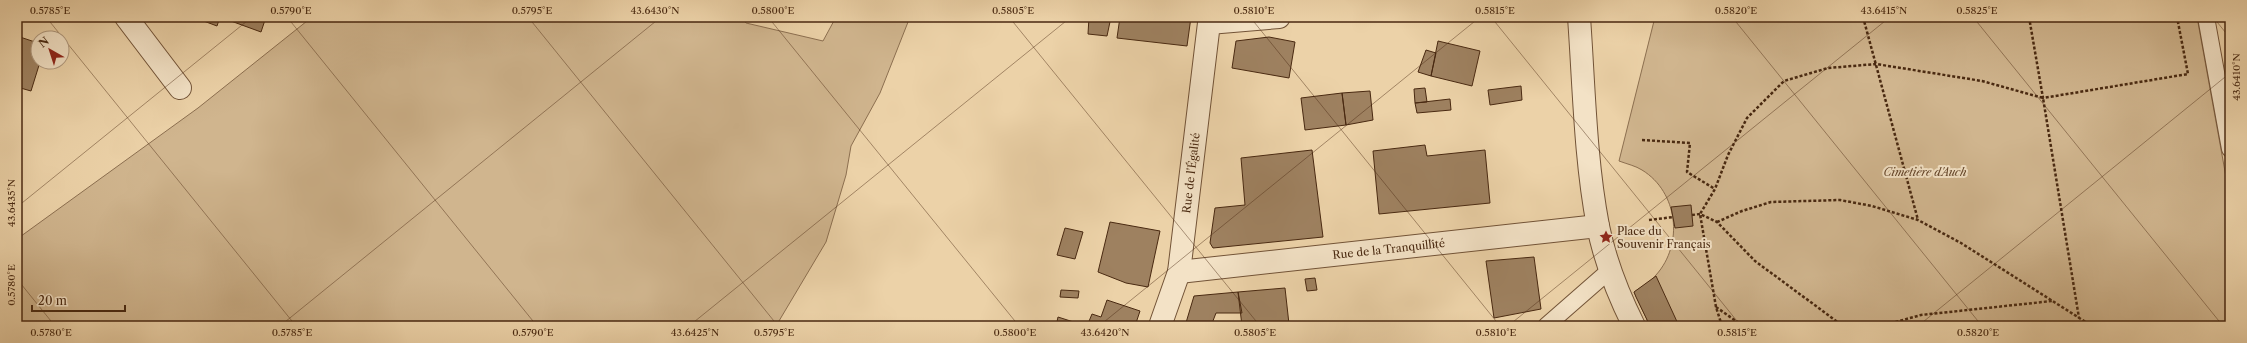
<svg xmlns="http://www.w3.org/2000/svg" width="2247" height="343" font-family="'Libre Caslon Text',serif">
<rect width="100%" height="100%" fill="#ecd2a8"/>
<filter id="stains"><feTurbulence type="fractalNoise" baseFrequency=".005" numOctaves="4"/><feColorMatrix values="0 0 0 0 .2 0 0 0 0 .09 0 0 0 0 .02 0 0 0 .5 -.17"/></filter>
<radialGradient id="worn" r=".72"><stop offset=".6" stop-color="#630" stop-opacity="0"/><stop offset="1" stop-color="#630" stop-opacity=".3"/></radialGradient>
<!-- green -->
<path fill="#d0b58e" stroke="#8c6f50" d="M304,17H741L746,23L823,41L836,17H910L880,93L851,146L846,175L826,242L776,326H17V239L198,108L307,21Z
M1655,17H2197L2230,199V326H1650L1634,292C1641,287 1651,282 1656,275C1684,244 1678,192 1642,170C1636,166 1627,164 1619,161Z"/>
<!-- building -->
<path fill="#9e8160" stroke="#492911" d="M193,17H266L261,32L220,17L217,26Z
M1089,17H1111L1107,36L1088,34Z
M1120,17H1191L1187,46L1117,38Z
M17,36L38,43V62H40L31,91L17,87Z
M1269,37L1295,42L1289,78L1232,68L1236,41Z
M1438,41L1480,51L1472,86L1431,76Z
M1426,50L1436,53L1431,76L1418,72Z
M1521,86L1522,100L1490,105L1488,90Z
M1425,88L1427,102L1415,103L1414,89Z
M1370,91L1373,120L1346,125L1342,93Z
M1342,93L1346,125L1305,130L1301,98Z
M1450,99L1451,110L1417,113L1415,103Z
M1425,145L1427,156L1485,150L1490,203L1379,214L1373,151Z
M1312,150L1323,237L1213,248L1210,243L1215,208L1245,205L1241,158Z
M1691,205L1693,226L1675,228L1671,207Z
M1110,222L1160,231L1148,287L1126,283L1098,272Z
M1065,228L1083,232L1075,259L1057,255Z
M1534,257L1541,309L1494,318L1486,261Z
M1656,276L1679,326H1650L1636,297L1634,292Z
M1315,278L1317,290L1307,291L1305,279Z
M1285,288L1289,324L1242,326L1238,292Z
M1061,290L1079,291L1078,298L1060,297Z
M1238,292L1242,313H1216L1211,326H1185L1194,296Z
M1107,300L1140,311L1135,326H1087L1092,314L1101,317Z
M1058,317L1086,326H1056Z"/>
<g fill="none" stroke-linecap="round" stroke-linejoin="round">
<!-- service casing -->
<g stroke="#725337" stroke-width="18">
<path id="service" d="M2206,17L2230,149
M1546,326L1610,270"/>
</g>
<!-- minor casing -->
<g stroke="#725337" stroke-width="24">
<g id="minor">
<path d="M126,17L180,88"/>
<path d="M1579,17C1584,86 1585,158 1598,226C1605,261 1618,294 1634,326"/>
<path id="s1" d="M1179,272L1598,226"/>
</g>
</g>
<!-- tertiary casing -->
<g stroke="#725337" stroke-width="24">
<g id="tertiary">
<path id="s2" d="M1160,326L1179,272L1209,23L1279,17"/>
</g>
</g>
<!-- path -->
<path stroke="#492911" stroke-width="2.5" stroke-dasharray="3 2" stroke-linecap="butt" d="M1863,17L1918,220
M2029,17L2043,98L2188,74L2177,17
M1642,140L1690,143L1687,172L1715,189
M1692,215L1700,214L1717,222L1755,261L1843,326
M1649,220L1673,217
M1717,222L1742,211L1771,202L1840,200L1872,206L1918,220L1961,243L2092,326
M1716,307L1743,326
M1722,326L1716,307L1700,214L1715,189L1728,155L1747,118L1784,81L1828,68L1876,64L1982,81L2043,98L2079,318
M1881,326L1921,315L2052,301"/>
<!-- service -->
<use href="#service" stroke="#f3e2c6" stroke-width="16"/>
<!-- minor -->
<use href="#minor" stroke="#f3e2c6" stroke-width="22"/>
<!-- tertiary -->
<use href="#tertiary" stroke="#f3e2c6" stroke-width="22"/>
</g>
<!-- ticks -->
<path fill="none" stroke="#492911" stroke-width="1" stroke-opacity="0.45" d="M46,17L296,326M287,17L537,326M528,17L778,326M768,17L1019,326M1009,17L1260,326M1250,17L1500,326M1491,17L1741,326M1732,17L1982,326M1973,17L2223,326M2213,17L2230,38M17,207L252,17M17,279L55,326M280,326L661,17M689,326L1071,17M1099,326L1480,17M1508,326L1890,17M1918,326L2230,73"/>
<!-- icons -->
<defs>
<g id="sight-bare" transform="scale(1.08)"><path d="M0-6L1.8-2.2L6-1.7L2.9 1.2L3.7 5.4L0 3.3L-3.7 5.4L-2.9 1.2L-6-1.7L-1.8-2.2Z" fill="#8f2418" stroke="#f3e2c6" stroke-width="2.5" paint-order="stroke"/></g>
</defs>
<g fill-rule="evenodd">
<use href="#sight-bare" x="1606" y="237"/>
</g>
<g text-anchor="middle" stroke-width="4" stroke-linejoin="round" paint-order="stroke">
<!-- park labels -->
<g font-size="11" font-style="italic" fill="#64452a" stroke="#f3e2c6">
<text x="1925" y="176">Cimetière d'Auch</text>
</g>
<!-- street labels -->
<g font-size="11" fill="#492911" stroke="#f3e2c6">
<text dy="4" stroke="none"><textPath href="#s2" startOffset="157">Rue de l'Égalité</textPath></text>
<text dy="4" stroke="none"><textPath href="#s1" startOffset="211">Rue de la Tranquillité</textPath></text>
</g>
<!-- poi labels -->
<g font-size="11" fill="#492911" stroke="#f3e2c6" text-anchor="start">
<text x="1617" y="235">Place du<tspan x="1617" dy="13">Souvenir Français</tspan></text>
</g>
</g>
<!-- margin -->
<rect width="2247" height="343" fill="none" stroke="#ecd2a8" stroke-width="44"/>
<!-- north arrow -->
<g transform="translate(50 50) rotate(321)"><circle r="19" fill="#f3e2c6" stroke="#af987e"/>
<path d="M0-3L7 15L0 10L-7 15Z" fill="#8f2418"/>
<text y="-6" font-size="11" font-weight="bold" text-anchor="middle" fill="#492911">N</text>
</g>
<!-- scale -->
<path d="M32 305v6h93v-6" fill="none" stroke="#492911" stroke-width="2"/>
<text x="38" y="305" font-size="12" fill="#492911" stroke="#f3e2c6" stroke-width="3" paint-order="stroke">20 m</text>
<rect x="22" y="22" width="2203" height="299" fill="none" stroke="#492911" stroke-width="1.5"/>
<g font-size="10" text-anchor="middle" fill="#492911">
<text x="50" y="14">0.5785°E</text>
<text x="291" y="14">0.5790°E</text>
<text x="532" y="14">0.5795°E</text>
<text x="655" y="14">43.6430°N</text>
<text x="773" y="14">0.5800°E</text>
<text x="1013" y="14">0.5805°E</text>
<text x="1254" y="14">0.5810°E</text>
<text x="1495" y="14">0.5815°E</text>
<text x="1736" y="14">0.5820°E</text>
<text x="1884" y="14">43.6415°N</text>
<text x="1977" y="14">0.5825°E</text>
<text transform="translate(2236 77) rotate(-90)" y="4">43.6410°N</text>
<text transform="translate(11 203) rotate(-90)" y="4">43.6435°N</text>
<text transform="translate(11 285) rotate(-90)" y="4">0.5780°E</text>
<text x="51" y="336">0.5780°E</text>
<text x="292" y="336">0.5785°E</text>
<text x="533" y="336">0.5790°E</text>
<text x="695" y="336">43.6425°N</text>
<text x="774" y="336">0.5795°E</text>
<text x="1015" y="336">0.5800°E</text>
<text x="1105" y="336">43.6420°N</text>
<text x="1255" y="336">0.5805°E</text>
<text x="1496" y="336">0.5810°E</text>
<text x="1737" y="336">0.5815°E</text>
<text x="1978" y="336">0.5820°E</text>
</g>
<rect width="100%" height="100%" filter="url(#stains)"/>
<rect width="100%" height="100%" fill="url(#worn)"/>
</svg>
